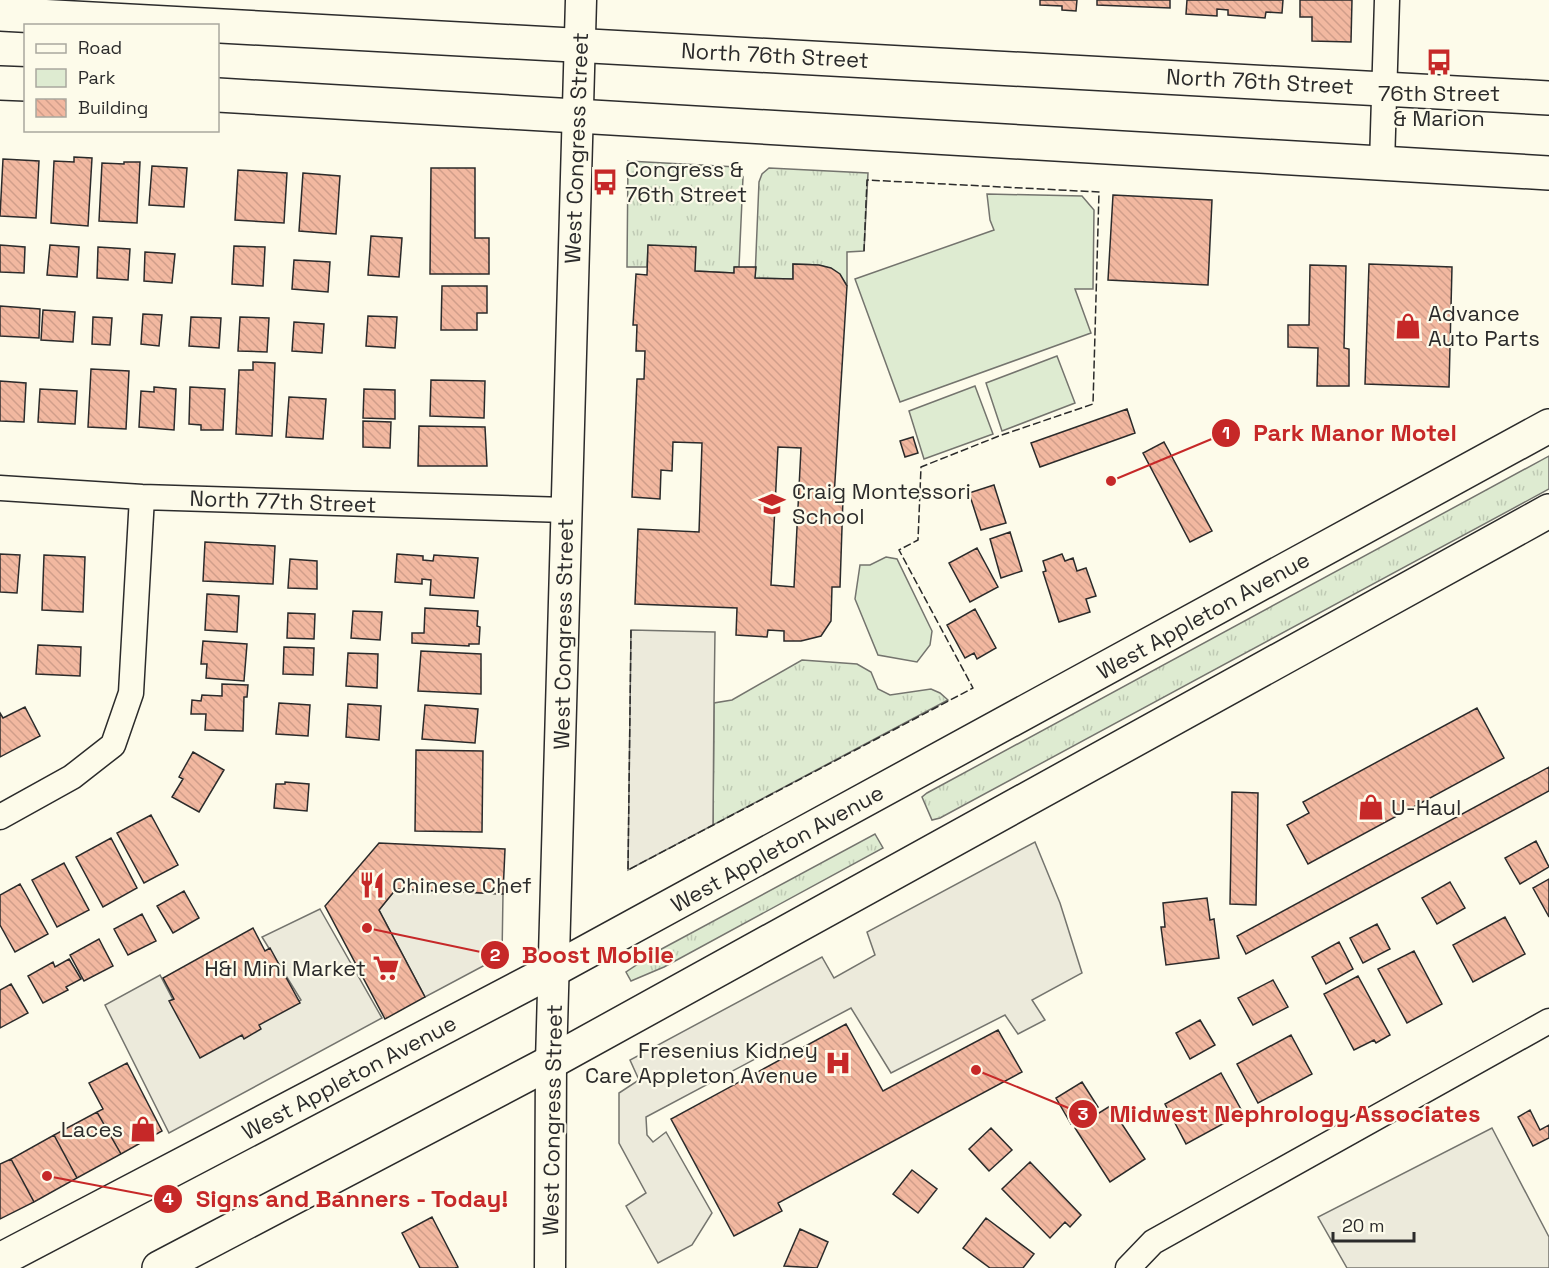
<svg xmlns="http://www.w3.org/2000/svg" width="1549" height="1268" font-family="'Space Grotesk',sans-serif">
<defs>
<pattern id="grass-tufts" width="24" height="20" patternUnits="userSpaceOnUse" patternTransform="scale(1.5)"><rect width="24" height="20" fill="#deebd1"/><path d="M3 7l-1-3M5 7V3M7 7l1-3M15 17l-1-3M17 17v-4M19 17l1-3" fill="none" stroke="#bfcab4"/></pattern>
<pattern id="building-back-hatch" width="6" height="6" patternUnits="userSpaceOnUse" patternTransform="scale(1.5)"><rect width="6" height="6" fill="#f2b8a0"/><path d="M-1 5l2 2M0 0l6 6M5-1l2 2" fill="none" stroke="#d09e8a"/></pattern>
</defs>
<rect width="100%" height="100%" fill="#fdfbea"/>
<!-- grass -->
<path fill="url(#grass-tufts)" stroke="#74746e" stroke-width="1.5" d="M628,161L737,167L743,177L739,267H735L734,273L695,271L648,246L647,267H627Z
M769,168L868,173L864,251L847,252V286C834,262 817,265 793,264V279L755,278L759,182L762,174Z
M1549,456V489L940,818L932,820L922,797L927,793Z
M802,660L857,664L871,672L878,689L890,695L931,689L940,693L948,700L713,825L714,703L732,700Z
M875,834L883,848L664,967L631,981L626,972L656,952Z"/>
<!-- green -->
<path fill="#deebd1" stroke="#74746e" stroke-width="1.5" d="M987,194L1082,196L1094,210L1093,289H1075L1091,333L900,402L855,279L994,230L990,220Z
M1057,356L1075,403L1002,431L986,383Z
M975,386L993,434L924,459L909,411Z
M886,557L897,559L932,631L930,645L917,662L878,655L855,599L860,565H870Z"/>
<!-- parking -->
<path fill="#eceadb" stroke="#74746e" stroke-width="1.5" d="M631,630L715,632L714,703L713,825L628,870Z
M1035,842L1060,903L1082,973L1032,1000L1045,1020L1018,1034L1005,1015L891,1073L851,1008L646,1117L647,1135L653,1142L666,1132L712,1213L692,1245L658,1263L626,1206L646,1193L619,1143V1093L639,1080L630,1060L822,957L834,978L875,955L867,932Z
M396,889L503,894L502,956L425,997L379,910Z
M320,909L382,1018L169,1133L105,1005L160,975L201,1053L301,1000L262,937Z
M1492,1128L1549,1237V1268H1347L1318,1217Z"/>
<!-- building -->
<path fill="url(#building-back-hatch)" stroke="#2b2b2b" stroke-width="1.5" fill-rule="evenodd" d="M1040,0H1077L1076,11L1062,10V6L1040,5Z
M1097,0H1170V8L1097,5Z
M1187,0H1283L1282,13L1266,12L1265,18L1228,15V10L1217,9V16L1186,14Z
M1300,0H1352L1351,42L1312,41V17H1300Z
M74,157L92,158L88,226L51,223L54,161L74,162Z
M3,159L39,161L36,218L0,216Z
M124,162H140L137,223L99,221L102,163L124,164Z
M152,166L187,168L184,207L149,205Z
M431,168H475V238H489V274H430Z
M238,170L287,173L284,223L235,220Z
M303,173L340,176L336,234L299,231Z
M1113,195L1212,200L1208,285L1108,280Z
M371,236L402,238L399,277L368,275Z
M0,245L25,247L24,273L0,272Z
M50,245L79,247L77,277L47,275Z
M648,245L696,247L695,271L734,273V267H756L755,278L793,279V264L819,265L831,268L840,274L847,286L834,497L843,498L840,587H832L831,621L821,636L801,641H784V631L768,630L767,637L736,635L737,608L635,604L638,529L699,532L702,443L673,442L672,471L661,470L660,499L632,497L637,379H644L645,351H636L637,325H633L636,274L647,275ZM778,447L801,448L794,587L771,585Z
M234,246L265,247L263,286L232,284Z
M98,247L130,249L128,280L97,278Z
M145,252L175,254L172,283L144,281Z
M294,260L330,262L328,292L292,289Z
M1369,264L1452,267L1449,387L1365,384Z
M1310,265L1346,266L1344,348L1349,349V386H1317L1318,348L1288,347V325H1309Z
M442,286H487V313H477V330H441Z
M0,306L40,309L39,338L0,336Z
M43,310L75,312L73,342L41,340Z
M143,314L162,315L159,346L141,344Z
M368,316L397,317L395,348L366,346Z
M93,317L112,318L110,345L92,344Z
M191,317L221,318L219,348L189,346Z
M240,317L269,318L267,352L238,351Z
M294,322L324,324L322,353L292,351Z
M253,362L275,363L272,436L236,434L239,370H253Z
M91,369L129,371L126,429L88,427Z
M431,380L485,381L484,418L430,416Z
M0,381L26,383L24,422L0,421Z
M154,387L176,389L174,430L139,427L141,391L154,392Z
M190,387L225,389L223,430H201V425L189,424Z
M40,389L77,391L75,424L38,422Z
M364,389L395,390V419L363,418Z
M289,397L326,399L323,439L286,437Z
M1127,409L1135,433L1040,467L1031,443Z
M363,421L391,422L390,448L363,447Z
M419,426L485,427L487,466H418Z
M913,437L918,453L905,457L900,441Z
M1164,442L1212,531L1190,542L1143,453Z
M994,485L1006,523L981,530L969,493Z
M1010,532L1022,571L1001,578L990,539Z
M205,542L275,546L273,584L203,581Z
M977,548L998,587L970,602L949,563Z
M0,554L20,555L17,593L0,592Z
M397,554L423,556V560L433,561L434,555L478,558L474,598L430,595L431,580L422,579V584L395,582Z
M1062,554L1065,561L1073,558L1077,571L1086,568L1096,596L1086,599L1090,612L1059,622L1043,572L1046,571L1043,561Z
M44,555L85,557L83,612L42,610Z
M290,559L317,561V589L288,588Z
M207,594L239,596L237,632L205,630Z
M425,608L478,611L477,626L480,627L479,644H469V646L412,643V633H424Z
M975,609L996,648L977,659L974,653L965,658L947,625Z
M353,611L382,612L380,640L351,638Z
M288,613L315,614L314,639L287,638Z
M203,641L247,644L244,681L206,678L207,664H201Z
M38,645L81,647L80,676L36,674Z
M284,647L314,648L313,675L283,674Z
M421,651L481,654V694L418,691Z
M348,653L378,654L377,688L346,686Z
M222,684L248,685L247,697H244L243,731L205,730L206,714H191L192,700L201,701L202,695L222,696Z
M279,703L310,705L308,736L276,734Z
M348,704L381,706L379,740L346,737Z
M425,705L478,709L475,743L422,739Z
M25,707L40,736L0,757V713L3,718Z
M1477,708L1504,758L1308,864L1287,825L1309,813L1303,802Z
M416,750L483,751L482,832L415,831Z
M193,752L224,770L199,812L172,797L183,779L179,777Z
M1549,767V791L1246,954L1237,936Z
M285,782L309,784L307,811L274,808L276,784H285Z
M1232,792L1258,793L1256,905L1230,904Z
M151,815L178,865L144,883L117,833Z
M111,838L137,888L103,907L76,857Z
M1536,841L1549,867L1520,884L1505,858Z
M379,843L505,849L503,894L396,889L379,910L425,997L385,1019L325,906Z
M64,863L89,910L57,927L32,880Z
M1549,879V917L1533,888Z
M1450,882L1465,908L1437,924L1422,898Z
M20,884L48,934L15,952L0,925V895Z
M184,891L199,918L173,933L157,906Z
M1207,898L1210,920L1214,919L1219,958L1166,965L1161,927H1165L1163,903Z
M142,914L156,941L128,955L114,929Z
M1505,917L1525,954L1473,982L1453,945Z
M1377,924L1390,949L1363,963L1350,938Z
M253,928L265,951L270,948L300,1003L259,1025L261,1029L244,1039L242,1035L200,1058L169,1001L174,999L163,978Z
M99,939L113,966L84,981L70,955Z
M1339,942L1353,969L1326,984L1312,957Z
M1414,951L1442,1004L1407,1023L1378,969Z
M69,959L81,979L66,987L68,990L43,1003L28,976L53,962L55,967Z
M1358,976L1390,1035L1376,1043L1374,1040L1354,1050L1324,994Z
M1273,980L1288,1007L1253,1025L1238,998Z
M11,984L28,1013L0,1028V990Z
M1200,1020L1215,1045L1190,1059L1176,1033Z
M846,1024L883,1091L998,1030L1022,1072L778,1203L782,1211L734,1236L671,1119Z
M1291,1035L1312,1074L1258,1103L1237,1064Z
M127,1063L162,1131L121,1154L97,1112L103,1109L89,1083Z
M1221,1073L1243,1113L1186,1144L1165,1104Z
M1082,1082L1098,1107L1071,1124L1056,1098Z
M1110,1106L1145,1159L1110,1182L1075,1128Z
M1530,1110L1540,1130L1549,1125V1138L1533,1146L1518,1117Z
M97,1112L121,1154L77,1178L54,1135Z
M991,1128L1012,1150L989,1171L969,1149Z
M54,1135L77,1178L34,1202L11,1159Z
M11,1159L34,1202L0,1219V1164Z
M1030,1162L1081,1215L1070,1227L1065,1222L1050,1238L1002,1189Z
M912,1170L937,1189L918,1213L893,1194Z
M432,1217L458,1267L455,1268H420L402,1233Z
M986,1218L1034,1254L1023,1268H990L963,1248Z
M800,1229L828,1242L817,1268L784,1266Z"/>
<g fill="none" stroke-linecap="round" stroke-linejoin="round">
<!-- minor casing -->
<g stroke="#2b2b2b" stroke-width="27">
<path id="minor" d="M1382,164L1387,0
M0,488L142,497L566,510
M0,817L72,777L113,745L131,693L142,497
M1128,1268L1153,1242L1549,1021"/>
</g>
<!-- tertiary casing -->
<g stroke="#2b2b2b" stroke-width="33">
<path id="tertiary" d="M550,1268L551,1062L581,0"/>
</g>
<!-- primary casing -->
<g stroke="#2b2b2b" stroke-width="36">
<path id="primary" d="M0,14L1549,98
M0,83L26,84
M218,95L1549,173
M0,1260L555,969L1549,426
M159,1268L551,1062L1549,511"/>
</g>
<!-- minor -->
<use href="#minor" stroke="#fdfbea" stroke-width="24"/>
<!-- tertiary -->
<use href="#tertiary" stroke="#fdfbea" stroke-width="30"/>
<!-- primary -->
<use href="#primary" stroke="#fdfbea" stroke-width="33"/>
<!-- fence -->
<path stroke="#2b2b2b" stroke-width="1.5" stroke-dasharray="8 3" stroke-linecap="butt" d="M631,630L628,870L973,688L899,550L918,540L921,467L999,436L1093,404L1099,192L867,180L864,251"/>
</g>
<!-- icons -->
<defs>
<g id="bus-bare" transform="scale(2.07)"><path d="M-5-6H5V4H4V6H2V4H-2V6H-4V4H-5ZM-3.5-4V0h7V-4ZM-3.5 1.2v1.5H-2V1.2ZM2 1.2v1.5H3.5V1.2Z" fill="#c62828" stroke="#fdfbea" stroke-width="2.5" paint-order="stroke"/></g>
<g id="shop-bare" transform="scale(2.07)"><path d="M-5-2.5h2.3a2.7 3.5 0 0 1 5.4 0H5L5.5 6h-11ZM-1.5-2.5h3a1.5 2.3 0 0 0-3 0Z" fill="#c62828" stroke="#fdfbea" stroke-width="2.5" paint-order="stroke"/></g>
<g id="school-bare" transform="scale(2.07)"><path d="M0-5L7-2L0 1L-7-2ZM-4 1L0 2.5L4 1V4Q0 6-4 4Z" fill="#c62828" stroke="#fdfbea" stroke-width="2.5" paint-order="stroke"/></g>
<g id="restaurant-bare" transform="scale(2.07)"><path d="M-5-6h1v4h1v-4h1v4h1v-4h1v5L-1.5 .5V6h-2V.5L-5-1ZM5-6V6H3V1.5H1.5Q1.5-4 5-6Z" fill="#c62828" stroke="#fdfbea" stroke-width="2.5" paint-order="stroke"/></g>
<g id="supermarket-bare" transform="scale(2.07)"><path d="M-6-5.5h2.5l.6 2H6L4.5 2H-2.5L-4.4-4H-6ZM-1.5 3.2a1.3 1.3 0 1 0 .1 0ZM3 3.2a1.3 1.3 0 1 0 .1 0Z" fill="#c62828" stroke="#fdfbea" stroke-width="2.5" paint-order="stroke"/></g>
<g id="hospital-bare" transform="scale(2.07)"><path d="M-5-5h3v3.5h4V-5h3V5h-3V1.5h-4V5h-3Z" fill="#c62828" stroke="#fdfbea" stroke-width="2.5" paint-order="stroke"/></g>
</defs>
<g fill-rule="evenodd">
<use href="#bus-bare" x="1439" y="62"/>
<use href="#bus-bare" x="605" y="182"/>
<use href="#shop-bare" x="1408" y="326"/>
<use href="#school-bare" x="772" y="504"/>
<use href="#shop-bare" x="1371" y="807"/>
<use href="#restaurant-bare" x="372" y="885"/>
<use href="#supermarket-bare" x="386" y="968"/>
<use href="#hospital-bare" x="838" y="1063"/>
<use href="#shop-bare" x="143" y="1129"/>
</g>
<g text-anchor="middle" stroke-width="4.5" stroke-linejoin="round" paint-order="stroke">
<!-- street labels -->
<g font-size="22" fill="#2b2b2b" stroke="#fdfbea">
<text transform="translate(775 55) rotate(3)" y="8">North 76th Street</text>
<text transform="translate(1260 81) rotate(3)" y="8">North 76th Street</text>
<text transform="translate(576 148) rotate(-88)" y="8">West Congress Street</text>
<text transform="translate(283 501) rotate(2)" y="8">North 77th Street</text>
<text transform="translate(1203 615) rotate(-29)" y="8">West Appleton Avenue</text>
<text transform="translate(563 634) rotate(-89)" y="8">West Congress Street</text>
<text transform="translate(777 848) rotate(-29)" y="8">West Appleton Avenue</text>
<text transform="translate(349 1077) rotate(-28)" y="8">West Appleton Avenue</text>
<text transform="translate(552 1120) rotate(-89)" y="8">West Congress Street</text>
</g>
<!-- poi labels -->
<g font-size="22" fill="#2b2b2b" stroke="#fdfbea" text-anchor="start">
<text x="1439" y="101" text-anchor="middle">76th Street<tspan x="1439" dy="25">&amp; Marion</tspan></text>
<text x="625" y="177">Congress &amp;<tspan x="625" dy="25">76th Street</tspan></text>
<text x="1428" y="321">Advance<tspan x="1428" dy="25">Auto Parts</tspan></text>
<text x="792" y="499">Craig Montessori<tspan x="792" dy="25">School</tspan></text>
<text x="1391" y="815">U-Haul</text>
<text x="392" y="893">Chinese Chef</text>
<text x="366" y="976" text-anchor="end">H&amp;I Mini Market</text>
<text x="818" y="1058" text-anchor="end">Fresenius Kidney<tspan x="818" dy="25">Care Appleton Avenue</tspan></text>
<text x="123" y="1137" text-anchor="end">Laces</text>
</g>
</g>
<!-- callouts -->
<path fill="none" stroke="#c62828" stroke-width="2" d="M1111 481L1226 433M367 928L495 955M976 1070L1083 1114M47 1176L168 1199"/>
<g fill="#c62828" stroke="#fdfbea" stroke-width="2">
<circle cx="1111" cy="481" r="6"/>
<circle cx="367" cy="928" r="6"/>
<circle cx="976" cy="1070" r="6"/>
<circle cx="47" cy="1176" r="6"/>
<circle cx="1226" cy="433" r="15"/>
<circle cx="495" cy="955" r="15"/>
<circle cx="1083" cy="1114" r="15"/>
<circle cx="168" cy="1199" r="15"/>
</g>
<g font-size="18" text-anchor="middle" font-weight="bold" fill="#fff">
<text x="1226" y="439">1</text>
<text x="495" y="961">2</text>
<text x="1083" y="1120">3</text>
<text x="168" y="1205">4</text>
</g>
<g font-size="24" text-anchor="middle" font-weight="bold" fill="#c62828" stroke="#fdfbea" stroke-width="4.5" stroke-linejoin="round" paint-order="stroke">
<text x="1355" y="441">Park Manor Motel</text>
<text x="598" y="963">Boost Mobile</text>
<text x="1295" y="1122">Midwest Nephrology Associates</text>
<text x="352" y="1207">Signs and Banners - Today!</text>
</g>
<!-- legend -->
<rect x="24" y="24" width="195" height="108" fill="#fdfbea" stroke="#a9a89e" stroke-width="1.5"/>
<rect x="36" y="44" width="30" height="9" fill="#fdfbea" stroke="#a9a89e" stroke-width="1.5"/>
<text x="78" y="54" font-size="18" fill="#2b2b2b">Road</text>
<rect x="36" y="69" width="30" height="18" fill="#deebd1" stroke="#a9a89e" stroke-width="1.5"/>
<text x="78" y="84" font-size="18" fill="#2b2b2b">Park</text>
<rect x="36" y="99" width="30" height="18" fill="url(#building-back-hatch)" stroke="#a9a89e" stroke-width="1.5"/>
<text x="78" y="114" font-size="18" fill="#2b2b2b">Building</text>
<!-- scale -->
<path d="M1333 1232v9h81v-9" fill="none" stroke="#2b2b2b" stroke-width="3"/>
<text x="1342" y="1232" font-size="18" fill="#2b2b2b" stroke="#fdfbea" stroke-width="4.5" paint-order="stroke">20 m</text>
</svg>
